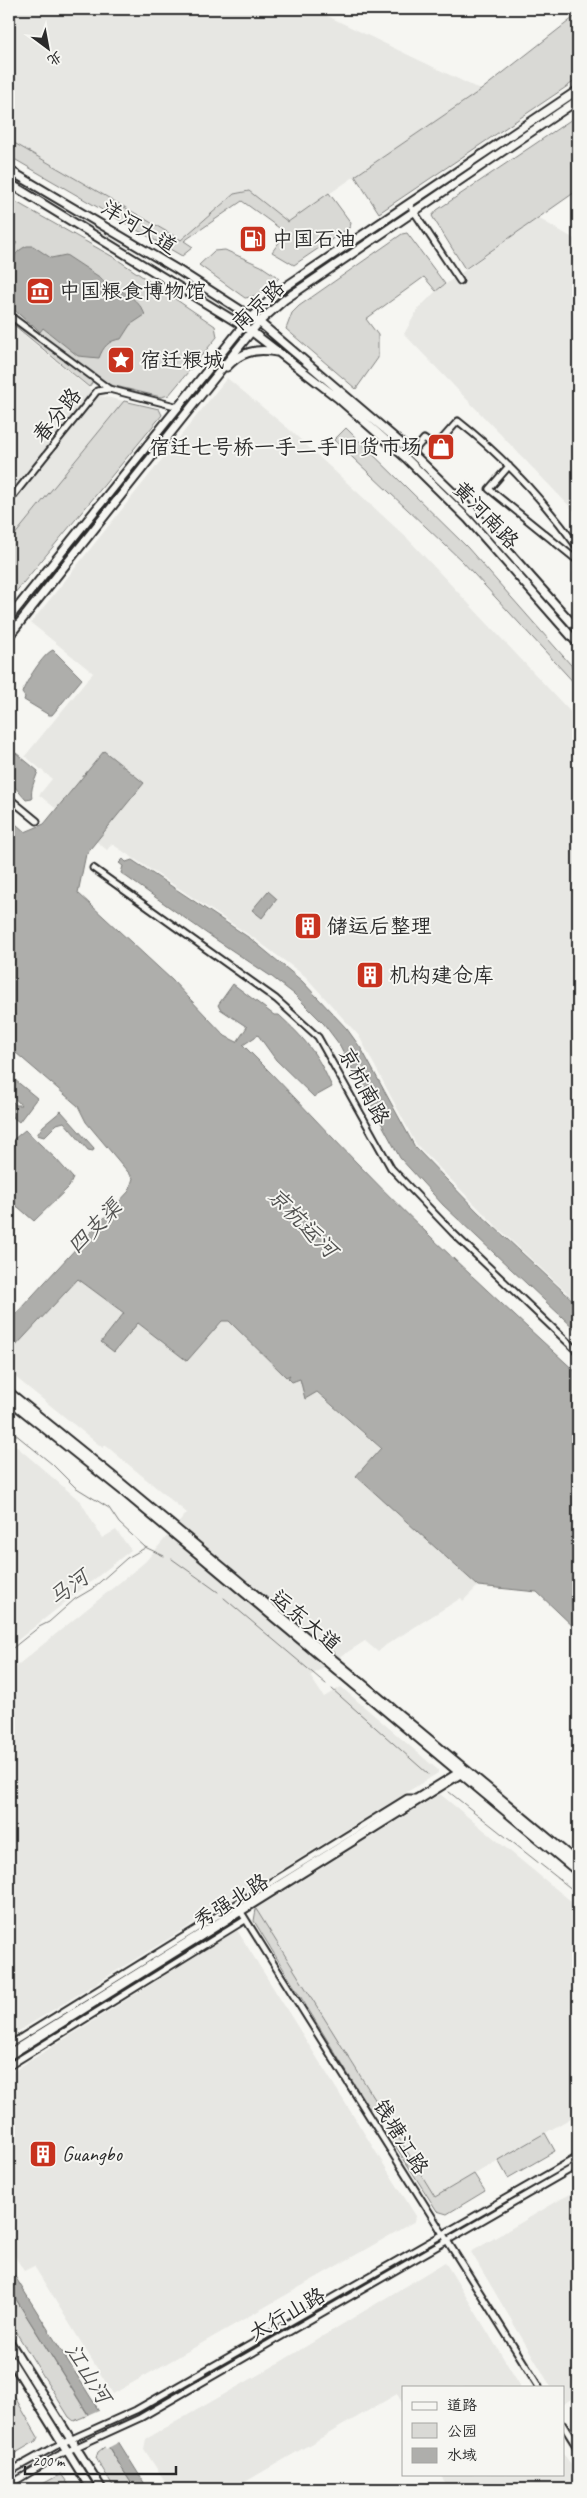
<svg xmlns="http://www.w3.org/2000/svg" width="587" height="2498" font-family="Caveat,'LXGW WenKai TC',sans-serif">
<rect width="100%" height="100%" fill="#f6f6f2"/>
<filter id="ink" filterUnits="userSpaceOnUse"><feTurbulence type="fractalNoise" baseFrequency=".02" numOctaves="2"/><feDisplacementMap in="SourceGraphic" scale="10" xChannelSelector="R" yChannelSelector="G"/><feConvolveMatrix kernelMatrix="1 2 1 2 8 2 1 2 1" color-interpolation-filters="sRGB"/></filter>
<g filter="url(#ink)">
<!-- built -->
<path fill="#e7e7e3" d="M9,9H313L481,90L288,222L248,191L234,194L181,240L9,140Z
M538,218L578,241V515L404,334L418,309L436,291Z
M9,323L97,395L159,409L162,415L9,600Z
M227,378L290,430L408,539L578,720V1303L496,1226L416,1144L359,1036L305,976L255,939L112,844L107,850L39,795L52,779L25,756L93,673L31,623Z
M78,1278L124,1313L101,1341L138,1323L187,1361L222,1321H229L286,1377L288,1374L290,1376L288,1378L292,1381L301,1379L381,1449L356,1476L478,1586L463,1601L461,1598L386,1645L378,1652L365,1641L310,1676L324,1697L341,1687L438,1770V1773L9,2037V1672L145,1562L187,1513L105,1445L103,1448L9,1372V1353Z
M9,1440L81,1502L102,1538L116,1530L131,1550L9,1647Z
M440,1794L578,1907V2114L435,2197L256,1909Z
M237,1930L416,2216L415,2221L113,2394L34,2266L24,2271L9,2247V2074Z
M578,2189V2395L563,2404V2387H551L471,2252Z
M445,2262L521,2387H403V2404L397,2394L233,2489H170L144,2449L146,2439L272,2367Z
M563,2453L578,2475V2489H449L440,2474H563Z"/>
<!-- green -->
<path fill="#d9d9d5" stroke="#828280" d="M578,14V79L379,213L355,176L481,90Z
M578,115V190L465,269L432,216L437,210Z
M9,140L181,240L234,194L249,191L288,222L329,193L351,223L350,227L294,265L272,252L286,233L242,201L184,241L193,247L182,256L9,156Z
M9,198L115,258L215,326L217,337L169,395L161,397L107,384L9,313V253L17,243L9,238Z
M407,233L445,284L436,291L424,277L366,319L378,335V358L356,389L286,329L292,313L299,306L402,234Z
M225,250L261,266L279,278C272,287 257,297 245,298L199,265L214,251Z
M9,321L91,379L92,383L89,387Z
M124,401L159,409L162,415L9,600V542Z
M346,428L467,547L578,673V687L462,561L334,440Z
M256,1909L381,2109L369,2108L254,1921Z
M392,2127L435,2197L474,2174L485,2191L447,2214L437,2211L387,2133Z
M545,2133L555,2151L508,2178L498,2160Z
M9,2288L88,2415L74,2421L69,2417L9,2321Z
M9,2387L38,2437L36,2441L9,2457L13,2449L14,2439L9,2430Z
M107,2445L135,2489H115L96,2458L98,2452Z
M61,2474L72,2489L37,2487Z"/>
<!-- water -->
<path fill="#aeaeab" stroke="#7a7a78" d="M27,246H33L51,258L66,255L101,278L107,286C122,288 141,302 145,315L130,325L121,339C109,340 103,347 99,358L78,356L43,328L40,332L32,324L31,325L9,305C9,283 3,256 27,246Z
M53,650L82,679L52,715H49L24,700L25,697L22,693C25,683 43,654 53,650Z
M104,751L144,783L86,854L78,893L172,980L225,1036L237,1042L247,1027L220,1009L218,1005L233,984L274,1015H279C306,1040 317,1053 332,1087L314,1097L276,1060L258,1035L243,1045C282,1083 318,1123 356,1162C427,1236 503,1305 578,1374V1631L537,1592L478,1586L356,1476L381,1448L317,1392L305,1399L300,1379L292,1382L288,1378L290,1375L286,1377L229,1321H222L187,1361L138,1323L114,1352L101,1342L124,1313L78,1279L11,1351L9,1350V1321L129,1191L133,1178L86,1122L78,1106L9,1047V818L25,832L44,824Z
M16,753L38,771C35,781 30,788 32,799L26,800L13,785L9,786V761Z
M123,859L126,862L132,860L251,939L302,981L347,1029L362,1050L415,1147L478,1212L578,1305V1332L443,1205L400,1158L339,1044L324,1024L294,994L272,977L206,933L121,873L123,866L119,863Z
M268,891L277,899L262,918L252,910Z
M9,1075L37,1098L19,1122L9,1114V1098L16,1105H21L9,1092Z
M61,1111L94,1148L93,1151L88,1150L64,1122L57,1124L44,1137L37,1135L43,1126Z
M25,1130L56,1159L73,1178L69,1187L34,1221L18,1207L9,1203V1143Z
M9,2267L148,2489H135L9,2288Z"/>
<!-- pier -->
<path fill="#f6f6f2" d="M101,2409L121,2441L106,2449L85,2416Z"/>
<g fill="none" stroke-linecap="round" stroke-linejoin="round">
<!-- stream -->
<path stroke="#7a7a78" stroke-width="1" d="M9,1429L52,1464L75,1487L109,1508L119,1523L145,1547L164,1556
M172,1559L218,1592
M224,1598L326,1684
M9,1651L39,1627L49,1622L75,1599L92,1589L127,1558L145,1548
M332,1689L428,1774
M449,1792L578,1894"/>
<!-- minor casing -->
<g stroke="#2b2b2b" stroke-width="9">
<path id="minor" d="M409,204L460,281
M9,315L109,389
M412,453L424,439L435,447L458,421C504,457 544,501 578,548
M509,466L489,489L578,561
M9,501L97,391L109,389L179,407
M9,798L37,821
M93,868L276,999L318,1037L391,1168L453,1233L578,1352
M236,1904L539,2387
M9,2045L407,1798H418
M9,2052L461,1770
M9,2057L464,1773
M9,2066L245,1920
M563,2425L578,2449
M9,2472L54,2447L136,2410L578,2157
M9,2485L59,2455L140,2418L578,2165"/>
</g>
<!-- major casing -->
<g stroke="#2b2b2b" stroke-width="11">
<path id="major" d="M9,170L178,270L259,322L409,450L475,514L578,630
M9,183L251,331L339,399L406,458L468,519L578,644
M227,367C240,352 258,348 276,352
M9,618L243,326L279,291L578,90
M9,636L259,322L284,300L578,100
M9,1392L114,1477L578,1863
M9,1400L124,1492L578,1872
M9,2341L102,2489
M9,2357L91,2489"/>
</g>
<!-- minor -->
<use href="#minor" stroke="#f6f6f2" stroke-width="5"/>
<!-- major -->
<use href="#major" stroke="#f6f6f2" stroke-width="7"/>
</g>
</g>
<!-- icons -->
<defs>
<g id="fuel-square" transform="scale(1.4375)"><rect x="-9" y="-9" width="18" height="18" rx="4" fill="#c8321e" stroke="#f6f6f2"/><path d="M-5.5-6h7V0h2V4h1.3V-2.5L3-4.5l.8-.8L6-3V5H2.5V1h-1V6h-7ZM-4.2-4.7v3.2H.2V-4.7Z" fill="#fff"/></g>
<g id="museum-square" transform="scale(1.4375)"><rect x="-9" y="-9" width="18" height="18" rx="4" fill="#c8321e" stroke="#f6f6f2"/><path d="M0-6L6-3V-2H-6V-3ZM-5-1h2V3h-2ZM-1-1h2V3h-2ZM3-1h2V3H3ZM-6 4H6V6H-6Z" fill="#fff"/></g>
<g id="sight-square" transform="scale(1.4375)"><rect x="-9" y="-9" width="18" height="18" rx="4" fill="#c8321e" stroke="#f6f6f2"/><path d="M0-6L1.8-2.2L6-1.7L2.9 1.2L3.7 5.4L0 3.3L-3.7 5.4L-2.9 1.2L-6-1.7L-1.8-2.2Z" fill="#fff"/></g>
<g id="shop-square" transform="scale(1.4375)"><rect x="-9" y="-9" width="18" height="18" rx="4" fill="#c8321e" stroke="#f6f6f2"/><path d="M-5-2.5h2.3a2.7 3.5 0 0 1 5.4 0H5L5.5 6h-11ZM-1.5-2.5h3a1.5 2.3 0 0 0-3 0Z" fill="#fff"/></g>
<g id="building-square" transform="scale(1.4375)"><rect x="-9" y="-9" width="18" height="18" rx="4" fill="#c8321e" stroke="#f6f6f2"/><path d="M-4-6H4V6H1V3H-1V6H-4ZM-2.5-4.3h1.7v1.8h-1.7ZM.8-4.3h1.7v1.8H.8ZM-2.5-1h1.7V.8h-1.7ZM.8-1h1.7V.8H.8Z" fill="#fff"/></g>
</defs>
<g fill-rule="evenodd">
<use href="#fuel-square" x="253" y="239"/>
<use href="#museum-square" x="40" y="291"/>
<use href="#sight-square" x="121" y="360"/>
<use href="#shop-square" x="441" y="447"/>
<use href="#building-square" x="308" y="926"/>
<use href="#building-square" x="370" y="975"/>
<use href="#building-square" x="43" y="2154"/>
</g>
<g text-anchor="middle" stroke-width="4" stroke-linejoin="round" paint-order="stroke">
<!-- street labels -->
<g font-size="21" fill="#2b2b2b" stroke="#f6f6f2">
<text transform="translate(139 227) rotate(31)" y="7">洋河大道</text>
<text transform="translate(258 305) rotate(-43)" y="7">南京路</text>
<text transform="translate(57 415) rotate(-51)" y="7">春分路</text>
<text transform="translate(486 515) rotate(46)" y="7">黄河南路</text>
<text transform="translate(364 1086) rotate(62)" y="7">京杭南路</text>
<text transform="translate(306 1621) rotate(40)" y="7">运东大道</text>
<text transform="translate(231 1901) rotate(-32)" y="7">秀强北路</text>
<text transform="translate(401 2137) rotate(58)" y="7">钱塘江路</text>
<text transform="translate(287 2314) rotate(-30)" y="7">太行山路</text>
</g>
<!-- poi labels -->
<g font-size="21" fill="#2b2b2b" stroke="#f6f6f2" text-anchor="start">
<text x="272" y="246">中国石油</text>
<text x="59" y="298">中国粮食博物馆</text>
<text x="140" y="367">宿迁粮城</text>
<text x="422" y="454" text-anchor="end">宿迁七号桥一手二手旧货市场</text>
<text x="327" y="933">储运后整理</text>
<text x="389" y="982">机构建仓库</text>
<text x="62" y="2161">Guangbo</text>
</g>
<!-- water labels -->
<g font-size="22" font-style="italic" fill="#525251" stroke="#f6f6f2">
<text transform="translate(303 1222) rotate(45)" y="8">京杭运河</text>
<text transform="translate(94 1226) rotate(-45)" y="8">四支渠</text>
<text transform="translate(68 1587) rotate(-37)" y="8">马河</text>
<text transform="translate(89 2373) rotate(58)" y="8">江山河</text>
</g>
</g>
<!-- margin -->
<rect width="587" height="2498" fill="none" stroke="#f6f6f2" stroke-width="30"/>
<rect x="15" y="15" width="557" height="2468" fill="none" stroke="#2b2b2b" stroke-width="2" filter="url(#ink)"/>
<!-- legend -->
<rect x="402" y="2386" width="162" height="90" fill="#f6f6f2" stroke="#a5a5a2"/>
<rect x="412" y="2402" width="25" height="8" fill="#f6f6f2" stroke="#a5a5a2"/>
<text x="447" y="2410" font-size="15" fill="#2b2b2b">道路</text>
<rect x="412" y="2423" width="25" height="15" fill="#d9d9d5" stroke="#a5a5a2"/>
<text x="447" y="2436" font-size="15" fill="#2b2b2b">公园</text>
<rect x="412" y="2448" width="25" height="15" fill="#aeaeab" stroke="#a5a5a2"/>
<text x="447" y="2460" font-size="15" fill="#2b2b2b">水域</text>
<!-- north arrow -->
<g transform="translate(48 48) rotate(148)" stroke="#f6f6f2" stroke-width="4" paint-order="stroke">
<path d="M0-4L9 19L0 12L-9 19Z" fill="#2b2b2b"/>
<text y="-8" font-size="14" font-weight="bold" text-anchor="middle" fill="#2b2b2b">北</text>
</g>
<!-- scale -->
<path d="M25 2466v8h151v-8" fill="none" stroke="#2b2b2b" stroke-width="2.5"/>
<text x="32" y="2466" font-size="15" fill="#2b2b2b" stroke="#f6f6f2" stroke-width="4" paint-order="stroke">200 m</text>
</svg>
